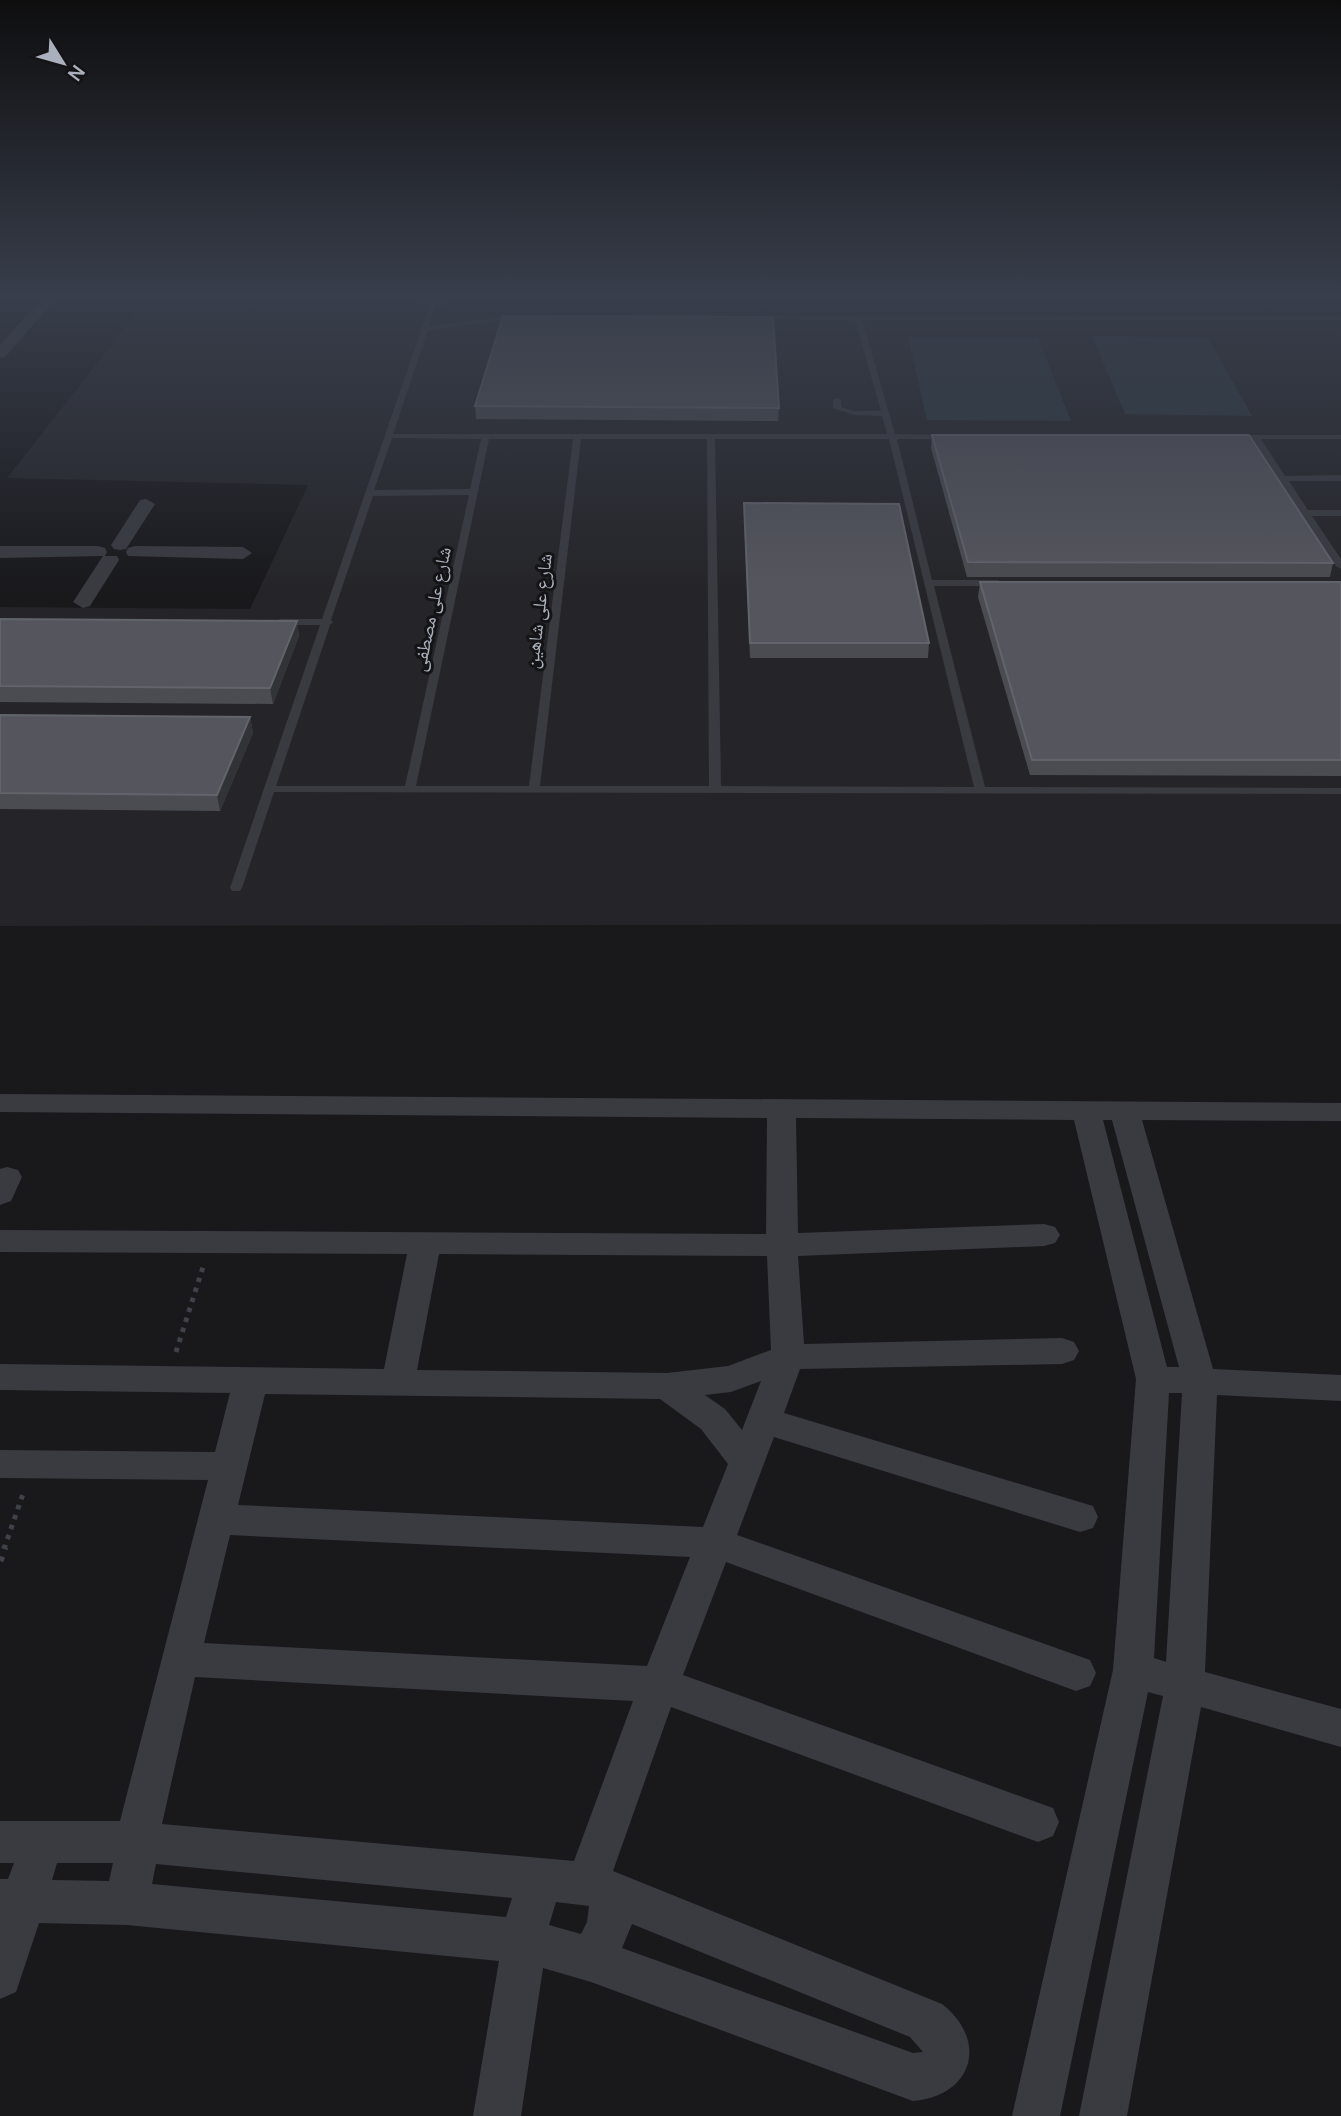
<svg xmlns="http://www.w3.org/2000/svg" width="1341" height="2116" font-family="Manrope,'Noto Naskh Arabic',sans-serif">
<rect width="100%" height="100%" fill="#19191c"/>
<!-- built -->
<path fill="#252529" d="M135,315L1341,316V924L0,926V607L250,609L308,485L7,478Z"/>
<!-- water -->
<path fill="#2d3941" d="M1092,336L1208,338L1252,416L1125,414Z
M908,337L1038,338L1071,421L927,420Z"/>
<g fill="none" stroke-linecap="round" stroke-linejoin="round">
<!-- path-far1 -->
<path stroke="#3f4248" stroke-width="5" stroke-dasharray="4.5 6" stroke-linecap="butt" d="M176,1352L203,1267
M4,1549L24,1491"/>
<!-- path -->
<path stroke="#3f4248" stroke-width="7" stroke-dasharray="5 8" stroke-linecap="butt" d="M0,1561L5,1547"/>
<!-- service -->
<path fill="#3a3b41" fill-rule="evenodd" d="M434,299L437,301L429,326L518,316L521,318L428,330L393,434H887L882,416L854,415L833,408V400L837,398L841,400V407L854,411H881L855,320L753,319L755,316H1341V320H862L895,434L948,435L952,437L948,439H897L932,580H998L1003,583L998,586H934L985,787L1341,788V794L274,792L242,888L240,891H232L230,888L320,625H280L275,622L280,619H322L431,301ZM392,438L481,439L470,489L374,490ZM489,439H573L529,786H416ZM581,439H707L709,786H540ZM715,439H889L974,787L721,786ZM469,495L405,786H276L330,625L333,622L331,620L373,496Z
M1231,435H1341V439H1261L1285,476L1341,475V481H1289L1308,510H1341V516H1312L1341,559V569L1336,566L1253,439H1228L1227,437Z"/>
<!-- minor -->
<path fill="#3a3b41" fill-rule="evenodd" d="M0,294H415L434,298L451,294H1341V302L458,301L434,306L408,301L55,300L5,357L0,358V345L40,300H0Z
M146,499L155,504L126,549L120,550L114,549L111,545L140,500Z
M0,546H98L105,548L107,552L105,556H117L119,560L90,606L83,608L73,602L103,556L0,558Z
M135,546L243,547L252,553L243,559L128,556L126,552L128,548Z
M0,1094L1341,1103V1121L1142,1120L1213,1369L1341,1375V1401L1217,1395L1205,1672L1341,1709V1747L1201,1707L1127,2116H1079L1163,1696L1148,1692L1060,2116H1012L1113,1670L1136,1379L1074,1120L796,1118L798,1233L1044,1224L1055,1227L1060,1235L1055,1243L1044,1246L798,1256L804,1344L1062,1338L1074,1342L1079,1351L1074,1360L1062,1364L800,1369L784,1413L1093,1506L1098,1517L1093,1528L1080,1532L774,1437L737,1535L1090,1660L1096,1673L1090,1686L1076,1691L726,1562L683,1675L1053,1808L1059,1822L1053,1836L1038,1842L671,1707L613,1871L942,2004C989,2041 973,2096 913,2101L591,1982L543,1968L521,2116H473L499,1961L127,1925L39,1923L16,1992L0,1999V1879H8L14,1863H0V1821H120L208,1480L0,1478V1450L215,1452L230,1393L0,1390V1364L384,1369L407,1254L0,1252V1230L766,1234L767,1118L0,1112ZM1103,1120H1112L1179,1367H1167ZM439,1254L767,1256L771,1350L728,1366L667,1373L417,1370ZM761,1381L742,1430L725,1409L705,1395L731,1392ZM1169,1393H1182L1166,1662L1154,1658ZM265,1394L660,1399L701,1429L728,1464L703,1527L238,1505ZM230,1535L690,1557L647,1666L204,1643ZM195,1677L633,1701L574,1861L162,1824ZM57,1863H113L109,1881L52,1880ZM156,1864L512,1898L506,1917L152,1884ZM556,1902L589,1906L587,1922L581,1934L549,1925ZM632,1924L910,2037L923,2052L913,2053L622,1948Z
M7,1167L18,1170L22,1177L11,1201L0,1205V1169Z"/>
</g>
<!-- wall -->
<path fill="#4a4c51" d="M475,406L779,408L778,421L476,419Z
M932,435L1333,563L1330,577H967L931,448Z
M744,503L929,643L928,658H750L744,517Z
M980,582H1341V776L1030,775L978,597Z
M0,619L297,621L299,636L273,704L0,702Z
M0,715L250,717L253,733L220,811L0,809Z"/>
<!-- shaded-wall -->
<path fill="#323337" d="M297,621L299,636L273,704L270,688Z
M250,717L253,733L220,811L217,795Z"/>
<!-- building -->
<path fill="#55565d" stroke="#62646c" stroke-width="2" d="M503,316L773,317L779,408L475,406Z
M932,435H1249L1333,563L968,562Z
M744,503L899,504L929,643H750Z
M980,582H1341V760H1032Z
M0,619L297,621L270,688L0,686Z
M0,715L250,717L217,795L0,793Z"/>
<!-- sky -->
<linearGradient id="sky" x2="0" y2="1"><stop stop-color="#0e0e0f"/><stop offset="0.5" stop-color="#383e4b"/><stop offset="1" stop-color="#383e4b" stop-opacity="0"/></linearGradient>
<rect width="1341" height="590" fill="url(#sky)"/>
<g text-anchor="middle" stroke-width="6" stroke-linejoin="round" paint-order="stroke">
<!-- far-street labels -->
<g font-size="19" fill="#aab0bc" stroke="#141417">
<text transform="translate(431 609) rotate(-78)" y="7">شارع على مصطفى</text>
<text transform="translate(538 611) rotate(-83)" y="7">شارع على شاهين</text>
</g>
</g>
<!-- north arrow -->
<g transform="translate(63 63) rotate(127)" stroke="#141417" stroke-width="5" paint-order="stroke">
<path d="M0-5L12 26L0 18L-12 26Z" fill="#aab0bc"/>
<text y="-10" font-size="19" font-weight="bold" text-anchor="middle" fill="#aab0bc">N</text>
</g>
</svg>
